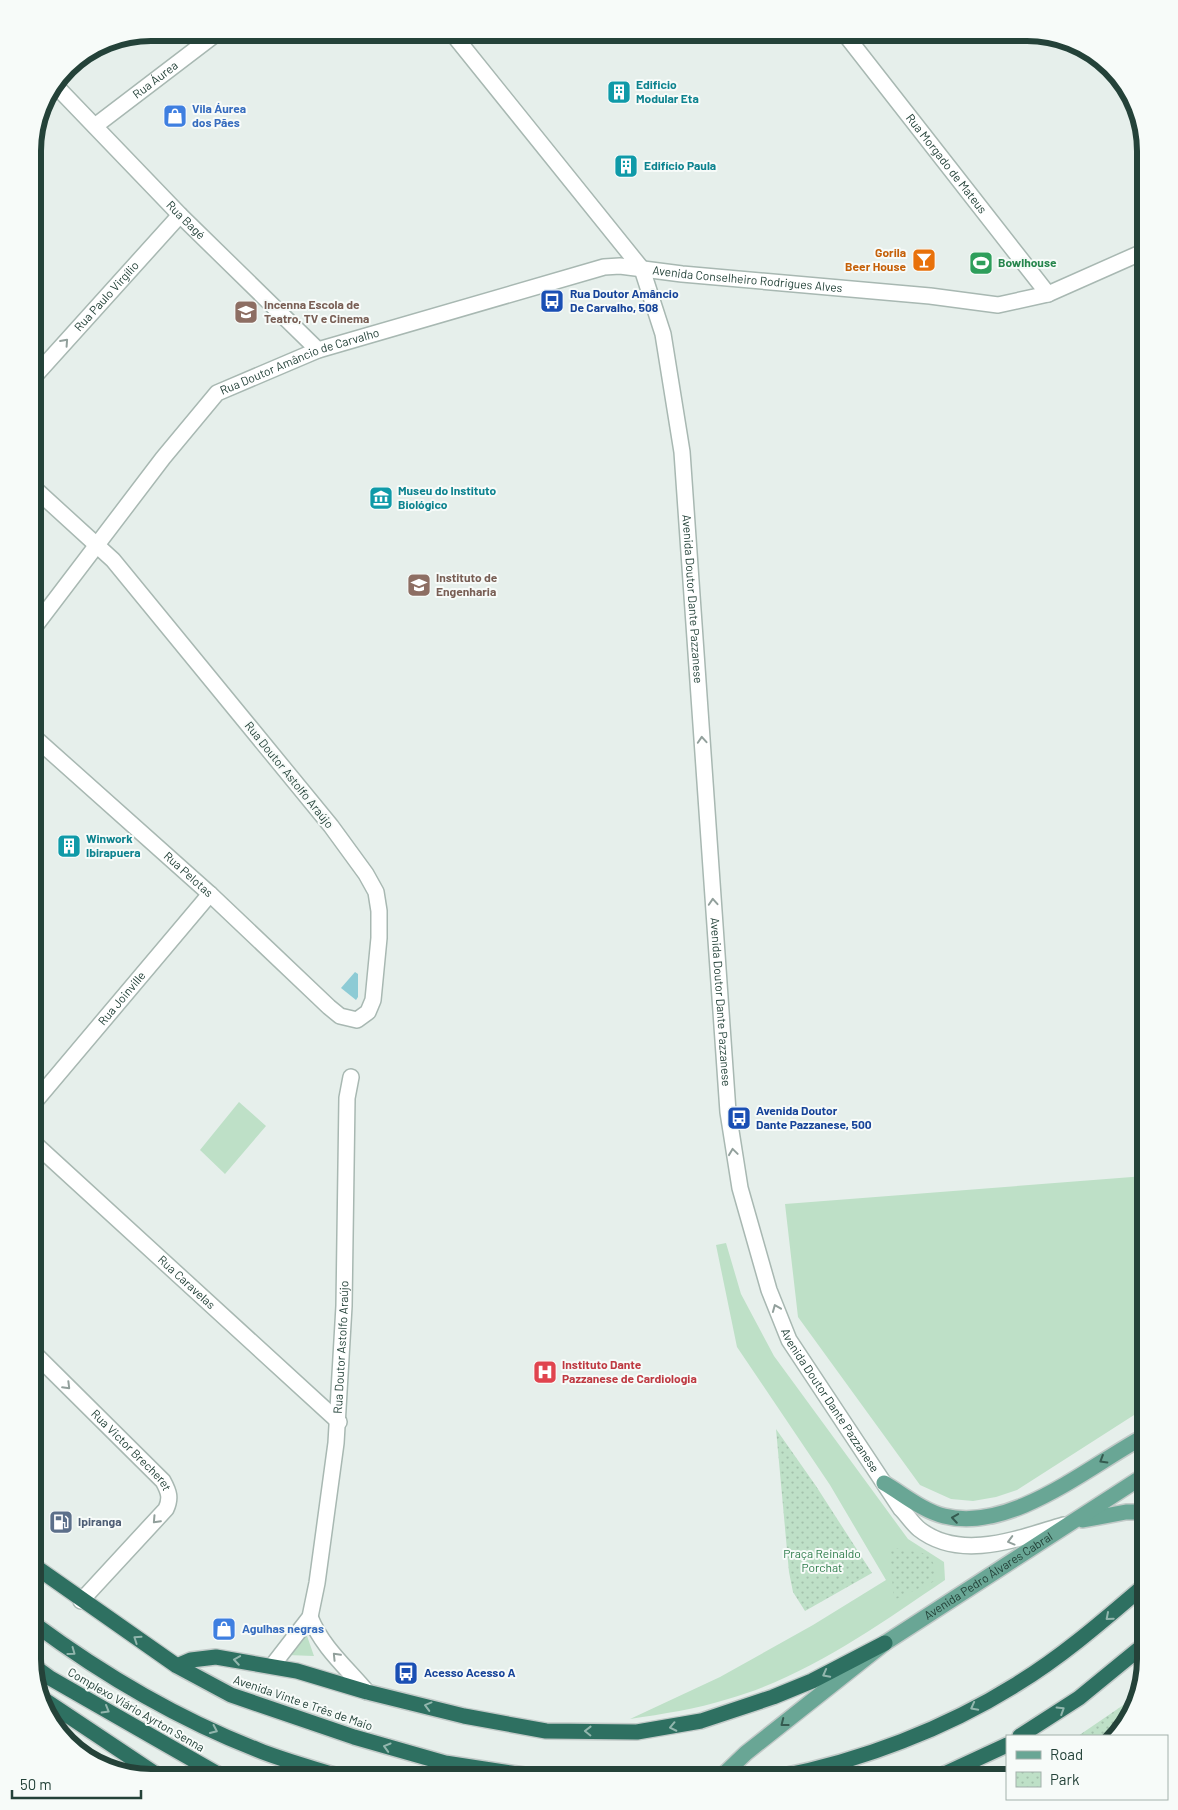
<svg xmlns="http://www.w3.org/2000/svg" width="1178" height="1810" font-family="Barlow,sans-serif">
<defs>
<pattern id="park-dots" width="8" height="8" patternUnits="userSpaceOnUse" patternTransform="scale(1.25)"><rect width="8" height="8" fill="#bee0c7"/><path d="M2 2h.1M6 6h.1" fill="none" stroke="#a3c1ac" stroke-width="1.8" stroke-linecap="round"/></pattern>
</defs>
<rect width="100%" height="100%" fill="#e6efeb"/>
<!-- grass -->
<path fill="#bee0c7" d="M239,1102L266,1126L225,1174L200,1150Z
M1145,1176V1408L1017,1490L996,1497L973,1501L951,1499L920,1485L798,1317L785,1204Z
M726,1243L741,1294L774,1356L908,1539L944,1562L945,1580C877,1626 808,1676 728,1699C696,1709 663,1714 630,1719L720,1677L813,1625L886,1580L830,1485L737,1347L716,1245Z
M306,1633L314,1656L287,1655Z"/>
<!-- park -->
<path fill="url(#park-dots)" d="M776,1429L816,1486L872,1573L805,1611L793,1592L789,1572Z
M889,1547L928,1554L935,1566V1581L894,1600Z
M1135,1697L1130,1719L1112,1736H1078Z"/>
<!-- water -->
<path fill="#8dcbd5" d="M355,972L358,974V997L356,1000L341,988Z"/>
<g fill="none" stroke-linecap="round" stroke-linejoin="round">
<!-- minor casing -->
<g stroke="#a8b8b2" stroke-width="18">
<g id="minor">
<path id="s1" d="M452,33L642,269L663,334L682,452L728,1112L740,1188L769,1290L789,1340L901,1509C907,1515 912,1523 919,1529C961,1562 1019,1538 1064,1525"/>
<path id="s2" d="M844,33L1048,294"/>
<path id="s3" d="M55,85L180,215L318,350"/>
<path id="s4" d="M95,126L217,33"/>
<path id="s5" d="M33,378L180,215"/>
<path id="s6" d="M33,629L163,458L217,393L318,350L604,267L620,266L682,274L930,296L998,305L1048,294L1145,251"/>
<path id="s7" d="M33,736L210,894L329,1007L340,1016L357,1020L368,1012L373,1000L379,938V911L376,892L366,874L331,826L113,560L33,487"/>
<path id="s8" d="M33,1104L210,894"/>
<path id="s9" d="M33,1142L339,1422"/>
<path id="s10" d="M33,1352L163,1481C169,1492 171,1498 166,1509L81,1601"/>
<path d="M310,1617C322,1647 347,1668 367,1692"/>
<path id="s11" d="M272,1666L310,1617L317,1583L336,1443L344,1306L347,1098L351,1077"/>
</g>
</g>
<!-- major casing -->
<g stroke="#c2cac8" stroke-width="18">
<g id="major">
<path d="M884,1483C903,1494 923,1511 944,1516C1011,1533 1089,1466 1145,1436"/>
<path d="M1083,1520L1126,1512H1145"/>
<path id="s12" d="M721,1777L746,1753L885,1643L1145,1475"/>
</g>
</g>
<!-- highway casing -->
<g stroke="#c2cac8" stroke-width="18">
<path id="highway" d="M33,1565L177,1666L231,1695L354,1737L445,1763L538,1777
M33,1623C102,1674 178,1719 258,1750C285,1761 313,1768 341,1777
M177,1666L191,1660L216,1657L297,1671L367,1692L464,1716L546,1731L637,1732L701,1721L773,1697L812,1681L885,1643
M35,1667L50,1678L223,1777
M43,1699L160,1777
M1020,1736L1079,1698L1145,1644
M778,1777C861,1761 945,1729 1017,1684C1063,1656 1104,1620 1145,1585
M938,1777L1007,1745"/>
</g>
<!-- minor -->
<use href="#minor" stroke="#fff" stroke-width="15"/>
<!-- major -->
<use href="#major" stroke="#69a695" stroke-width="15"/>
<!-- highway -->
<use href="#highway" stroke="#2e7061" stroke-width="15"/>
</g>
<!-- one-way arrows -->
<defs><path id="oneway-chevron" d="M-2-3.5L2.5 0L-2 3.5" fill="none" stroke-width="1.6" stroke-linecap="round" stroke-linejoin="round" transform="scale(1.25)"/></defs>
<g stroke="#92a09c">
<use href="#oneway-chevron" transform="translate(65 342) rotate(-48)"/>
<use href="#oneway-chevron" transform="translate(702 740) rotate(-94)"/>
<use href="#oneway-chevron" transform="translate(713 902) rotate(-94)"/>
<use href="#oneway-chevron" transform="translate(733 1152) rotate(-98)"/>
<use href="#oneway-chevron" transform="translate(776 1308) rotate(-112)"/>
<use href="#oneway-chevron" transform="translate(67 1386) rotate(45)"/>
<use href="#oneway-chevron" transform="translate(156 1520) rotate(133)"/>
<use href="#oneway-chevron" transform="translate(1011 1541) rotate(165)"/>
<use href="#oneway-chevron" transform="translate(336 1656) rotate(-134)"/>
</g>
<g stroke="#355b50">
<use href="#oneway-chevron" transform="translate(1103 1460) rotate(149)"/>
<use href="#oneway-chevron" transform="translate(955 1518) rotate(-171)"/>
<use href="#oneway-chevron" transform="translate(784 1723) rotate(142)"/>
</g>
<g stroke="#92b6ad">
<use href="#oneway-chevron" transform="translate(1109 1617) rotate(139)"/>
<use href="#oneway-chevron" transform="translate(137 1639) rotate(-146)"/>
<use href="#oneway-chevron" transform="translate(72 1652) rotate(36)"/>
<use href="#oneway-chevron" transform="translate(237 1660) rotate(-171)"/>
<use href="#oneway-chevron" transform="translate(826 1674) rotate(152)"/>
<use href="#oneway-chevron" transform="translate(428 1706) rotate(-165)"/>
<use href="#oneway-chevron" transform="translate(974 1707) rotate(152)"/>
<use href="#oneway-chevron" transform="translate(106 1710) rotate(30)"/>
<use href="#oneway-chevron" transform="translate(1061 1710) rotate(-32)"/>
<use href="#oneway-chevron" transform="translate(673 1727) rotate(168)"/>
<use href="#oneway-chevron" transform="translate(214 1730) rotate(25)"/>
<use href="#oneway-chevron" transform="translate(588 1731) rotate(-179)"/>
<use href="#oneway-chevron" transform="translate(387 1747) rotate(-164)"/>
</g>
<!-- icons -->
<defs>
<g id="building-square" transform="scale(1.25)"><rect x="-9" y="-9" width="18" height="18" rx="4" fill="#0f9aa8" stroke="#f7fbf9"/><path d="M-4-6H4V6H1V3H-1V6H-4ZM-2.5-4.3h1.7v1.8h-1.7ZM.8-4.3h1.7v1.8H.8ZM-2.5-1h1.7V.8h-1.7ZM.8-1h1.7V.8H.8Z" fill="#fff"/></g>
<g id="shop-square" transform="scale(1.25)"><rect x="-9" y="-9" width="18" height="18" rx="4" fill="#3f7fe0" stroke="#f7fbf9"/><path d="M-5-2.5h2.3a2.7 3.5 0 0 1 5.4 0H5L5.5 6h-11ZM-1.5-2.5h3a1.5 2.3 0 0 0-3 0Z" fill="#fff"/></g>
<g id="bar-square" transform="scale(1.25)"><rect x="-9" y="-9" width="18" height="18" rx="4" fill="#e8710a" stroke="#f7fbf9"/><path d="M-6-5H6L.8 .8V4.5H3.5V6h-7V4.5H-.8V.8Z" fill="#fff"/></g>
<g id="stadium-square" transform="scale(1.25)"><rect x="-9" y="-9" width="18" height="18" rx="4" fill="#2e9e5b" stroke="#f7fbf9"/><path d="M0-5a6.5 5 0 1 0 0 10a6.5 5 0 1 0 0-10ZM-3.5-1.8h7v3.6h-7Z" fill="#fff"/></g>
<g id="bus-square" transform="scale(1.25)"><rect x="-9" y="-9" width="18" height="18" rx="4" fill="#1a4fb4" stroke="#f7fbf9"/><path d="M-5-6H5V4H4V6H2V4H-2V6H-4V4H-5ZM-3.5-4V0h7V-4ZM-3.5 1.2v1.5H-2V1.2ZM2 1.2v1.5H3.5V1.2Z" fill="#fff"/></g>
<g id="university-square" transform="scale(1.25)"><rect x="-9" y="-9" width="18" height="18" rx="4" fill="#8d6e63" stroke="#f7fbf9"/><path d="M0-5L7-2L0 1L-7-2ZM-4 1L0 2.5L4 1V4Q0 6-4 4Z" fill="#fff"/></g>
<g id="museum-square" transform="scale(1.25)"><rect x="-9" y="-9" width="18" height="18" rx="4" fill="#0f9aa8" stroke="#f7fbf9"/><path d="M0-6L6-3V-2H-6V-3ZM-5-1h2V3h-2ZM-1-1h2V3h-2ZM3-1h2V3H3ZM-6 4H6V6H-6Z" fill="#fff"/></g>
<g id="hospital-square" transform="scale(1.25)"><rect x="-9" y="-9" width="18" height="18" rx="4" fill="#e0444e" stroke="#f7fbf9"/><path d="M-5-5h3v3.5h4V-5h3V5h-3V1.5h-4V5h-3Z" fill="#fff"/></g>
<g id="fuel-square" transform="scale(1.25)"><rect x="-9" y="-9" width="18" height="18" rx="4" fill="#5c6f8a" stroke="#f7fbf9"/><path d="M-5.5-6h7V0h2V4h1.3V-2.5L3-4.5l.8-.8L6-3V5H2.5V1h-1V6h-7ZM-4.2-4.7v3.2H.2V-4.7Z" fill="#fff"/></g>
</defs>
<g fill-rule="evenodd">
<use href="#building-square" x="619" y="92"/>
<use href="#shop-square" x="175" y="116"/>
<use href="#building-square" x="626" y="166"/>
<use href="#bar-square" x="924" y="260"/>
<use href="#stadium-square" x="981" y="263"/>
<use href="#bus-square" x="552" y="301"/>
<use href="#university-square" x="246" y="312"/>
<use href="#museum-square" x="381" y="498"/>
<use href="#university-square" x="419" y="585"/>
<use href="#building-square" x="69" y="846"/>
<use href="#bus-square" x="739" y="1118"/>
<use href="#hospital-square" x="545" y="1372"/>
<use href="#fuel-square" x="61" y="1522"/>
<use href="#shop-square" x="224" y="1629"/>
<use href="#bus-square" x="406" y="1673"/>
</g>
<g text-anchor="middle" stroke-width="4" stroke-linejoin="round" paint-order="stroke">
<!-- street labels -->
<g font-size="12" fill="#244239" stroke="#f7fbf9">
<text dy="4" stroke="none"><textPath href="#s4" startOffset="76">Rua Áurea</textPath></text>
<text dy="4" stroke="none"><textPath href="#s2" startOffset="166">Rua Morgado de Mateus</textPath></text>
<text dy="4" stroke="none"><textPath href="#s3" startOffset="188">Rua Bagé</textPath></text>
<text dy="4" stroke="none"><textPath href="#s6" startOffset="851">Avenida Conselheiro Rodrigues Alves</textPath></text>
<text dy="4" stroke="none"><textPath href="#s5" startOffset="110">Rua Paulo Virgílio</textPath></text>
<text dy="4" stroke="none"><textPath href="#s6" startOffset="388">Rua Doutor Amâncio de Carvalho</textPath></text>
<text dy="4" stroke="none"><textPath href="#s1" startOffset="638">Avenida Doutor Dante Pazzanese</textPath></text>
<text transform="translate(289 775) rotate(51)" y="4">Rua Doutor Astolfo Araújo</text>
<text dy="4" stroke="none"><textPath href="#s7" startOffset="208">Rua Pelotas</textPath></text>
<text dy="4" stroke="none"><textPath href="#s8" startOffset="138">Rua Joinville</textPath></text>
<text dy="4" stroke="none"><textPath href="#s1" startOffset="1042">Avenida Doutor Dante Pazzanese</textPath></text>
<text dy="4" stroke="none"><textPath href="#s9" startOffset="208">Rua Caravelas</textPath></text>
<text dy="4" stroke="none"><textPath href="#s11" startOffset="334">Rua Doutor Astolfo Araújo</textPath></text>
<text dy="4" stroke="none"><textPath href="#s1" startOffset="1462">Avenida Doutor Dante Pazzanese</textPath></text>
<text dy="4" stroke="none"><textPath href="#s10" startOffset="139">Rua Victor Brecheret</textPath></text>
<text dy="4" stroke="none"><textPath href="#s12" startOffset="335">Avenida Pedro Álvares Cabral</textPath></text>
<text transform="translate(303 1703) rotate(19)" y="4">Avenida Vinte e Três de Maio</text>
<text transform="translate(136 1710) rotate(30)" y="4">Complexo Viário Ayrton Senna</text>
</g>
<!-- culture labels -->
<g font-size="12" font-weight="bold" fill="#0d838f" stroke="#f7fbf9" text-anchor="start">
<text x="636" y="89">Edificio<tspan x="636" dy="14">Modular Eta</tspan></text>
<text x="644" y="170">Edifício Paula</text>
<text x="398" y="495">Museu do Instituto<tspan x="398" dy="14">Biológico</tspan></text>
<text x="86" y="843">Winwork<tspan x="86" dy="14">Ibirapuera</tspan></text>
</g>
<!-- shop labels -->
<g font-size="12" font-weight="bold" fill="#366cbe" stroke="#f7fbf9" text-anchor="start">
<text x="192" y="113">Vila Áurea<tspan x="192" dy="14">dos Pães</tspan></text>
<text x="242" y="1633">Agulhas negras</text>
</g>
<!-- food labels -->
<g font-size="12" font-weight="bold" fill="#c56008" stroke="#f7fbf9" text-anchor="end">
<text x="906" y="257">Gorila<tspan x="906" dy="14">Beer House</tspan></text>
</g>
<!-- leisure labels -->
<g font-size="12" font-weight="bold" fill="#27864d" stroke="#f7fbf9" text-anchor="start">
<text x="998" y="267">Bowlhouse</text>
</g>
<!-- transit labels -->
<g font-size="12" font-weight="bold" fill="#164399" stroke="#f7fbf9" text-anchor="start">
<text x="570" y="298">Rua Doutor Amâncio<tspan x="570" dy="14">De Carvalho, 508</tspan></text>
<text x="756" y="1115">Avenida Doutor<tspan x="756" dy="14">Dante Pazzanese, 500</tspan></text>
<text x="424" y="1677">Acesso Acesso A</text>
</g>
<!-- education labels -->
<g font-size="12" font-weight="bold" fill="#785e54" stroke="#f7fbf9" text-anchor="start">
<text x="264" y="309">Incenna Escola de<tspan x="264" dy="14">Teatro, TV e Cinema</tspan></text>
<text x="436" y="582">Instituto de<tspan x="436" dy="14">Engenharia</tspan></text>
</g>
<!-- health labels -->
<g font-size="12" font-weight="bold" fill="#be3a42" stroke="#f7fbf9" text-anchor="start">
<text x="562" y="1369">Instituto Dante<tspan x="562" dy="14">Pazzanese de Cardiologia</tspan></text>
</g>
<!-- service labels -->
<g font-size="12" font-weight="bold" fill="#4e5e75" stroke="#f7fbf9" text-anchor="start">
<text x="78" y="1526">Ipiranga</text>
</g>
<!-- park labels -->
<g font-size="12" fill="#2c7b49" stroke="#f7fbf9">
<text x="822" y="1558">Praça Reinaldo<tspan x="822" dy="14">Porchat</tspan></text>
</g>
</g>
<!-- crop -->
<path d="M0 0H1178V1810H0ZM151 41H1027A110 110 0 0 1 1137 151V1659A110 110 0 0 1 1027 1769H151A110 110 0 0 1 41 1659V151A110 110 0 0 1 151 41Z" fill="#f7fbf9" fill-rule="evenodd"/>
<path fill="none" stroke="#244239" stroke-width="6" d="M151 41H1027A110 110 0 0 1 1137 151V1659A110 110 0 0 1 1027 1769H151A110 110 0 0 1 41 1659V151A110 110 0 0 1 151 41Z"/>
<!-- legend -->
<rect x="1006" y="1735" width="162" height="65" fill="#f7fbf9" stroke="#a3b1ac"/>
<rect x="1016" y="1751" width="25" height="8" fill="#69a695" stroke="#a3b1ac"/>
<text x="1050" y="1760" font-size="15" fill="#244239">Road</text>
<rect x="1016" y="1772" width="25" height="15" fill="url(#park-dots)" stroke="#a3b1ac"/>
<text x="1050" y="1785" font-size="15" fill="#244239">Park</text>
<!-- scale -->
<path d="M12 1790v8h129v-8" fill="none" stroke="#244239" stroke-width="2.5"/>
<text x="20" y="1790" font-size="15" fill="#244239" stroke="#f7fbf9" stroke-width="4" paint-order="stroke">50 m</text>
</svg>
